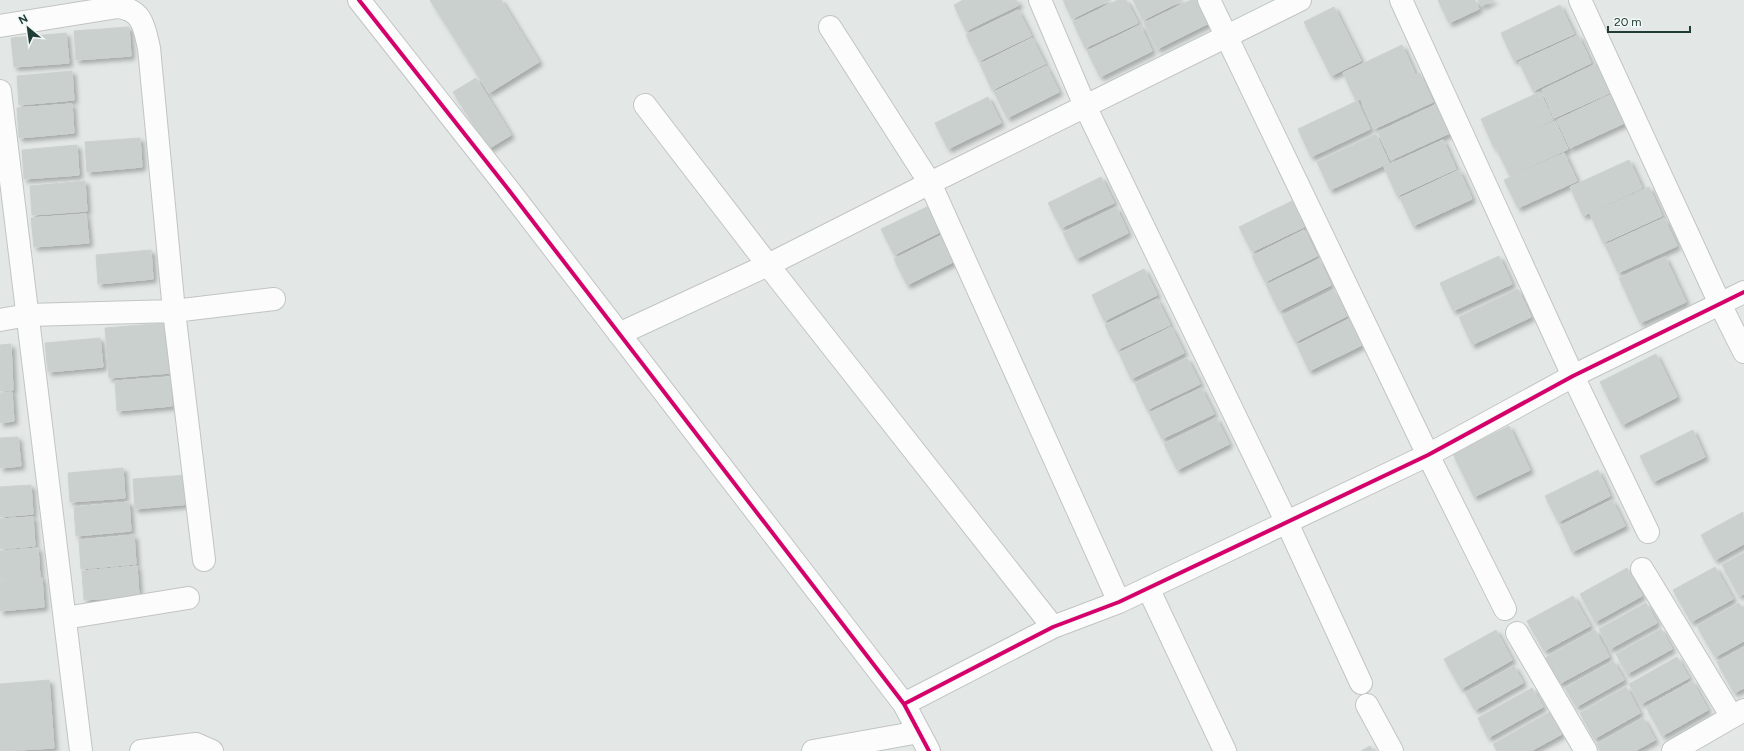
<svg xmlns="http://www.w3.org/2000/svg" width="1744" height="751" font-family="Figtree,sans-serif">
<defs>
<filter id="shadow"><feDropShadow dx="3.5" dy="3.5" stdDeviation="2" flood-color="#0004"/></filter>
</defs>
<rect width="100%" height="100%" fill="#e3e8e6"/>
<!-- building -->
<path fill="#cad0ce" stroke="#ccd1cf" filter="url(#shadow)" d="M430,0H501L539,62L489,93Z
M963,0H1016L1019,5L966,31L954,5Z
M1063,0H1110L1072,19Z
M1118,0H1126L1138,23L1085,48L1073,22Z
M1133,0H1183L1143,20Z
M1191,0H1198L1209,23L1157,49L1144,23Z
M1438,0H1475L1479,9L1449,23Z
M1478,0H1494L1481,6Z
M1560,5L1574,34L1514,61L1501,33Z
M1334,7L1361,61L1331,76L1304,22Z
M1018,10L1031,36L979,61L966,35Z
M1140,25L1152,51L1100,77L1087,51Z
M129,27L131,56L76,60L74,31Z
M66,33L69,63L14,67L11,38Z
M1578,35L1591,63L1533,91L1519,62Z
M1032,38L1045,64L992,90L980,64Z
M1402,45L1415,74L1356,101L1343,73Z
M1600,62L1614,91L1554,118L1542,90Z
M1046,66L1059,92L1007,118L994,92Z
M72,71L74,100L19,105L17,76Z
M1420,73L1433,102L1374,129L1361,100Z
M476,78L511,135L488,149L453,92Z
M1540,92L1553,120L1494,148L1481,119Z
M1616,92L1629,121L1570,148L1557,120Z
M988,97L1001,123L948,149L935,123Z
M1357,101L1370,129L1311,157L1298,129Z
M72,104L74,133L19,138L17,108Z
M1437,104L1450,133L1391,160L1378,132Z
M1555,121L1568,149L1510,176L1496,148Z
M1376,134L1389,163L1330,190L1317,162Z
M140,138L142,167L87,172L85,142Z
M1443,140L1456,169L1397,196L1384,167Z
M77,145L79,175L24,179L22,150Z
M1564,153L1577,181L1518,208L1504,180Z
M1629,160L1642,188L1583,216L1570,187Z
M1459,170L1472,199L1413,226L1400,198Z
M1101,177L1114,203L1061,228L1048,203Z
M85,181L87,211L32,215L30,186Z
M1649,187L1662,216L1603,243L1590,214Z
M1292,201L1304,227L1252,252L1239,227Z
M933,204L946,229L894,255L881,229Z
M1116,207L1128,233L1076,259L1063,233Z
M86,214L89,243L34,247L31,218Z
M1664,218L1677,246L1618,273L1605,245Z
M1304,230L1317,256L1265,282L1252,256Z
M946,233L959,259L907,285L894,259Z
M151,250L153,279L98,284L96,255Z
M1499,256L1512,284L1453,311L1440,283Z
M1665,257L1686,302L1640,323L1619,278Z
M1319,259L1331,285L1279,311L1266,285Z
M1144,269L1157,295L1104,321L1092,295Z
M1518,289L1531,317L1472,345L1459,317Z
M1334,290L1347,316L1295,342L1282,316Z
M1157,299L1170,325L1117,350L1105,325Z
M1349,319L1362,345L1309,371L1297,345Z
M166,323L170,373L109,378L105,328Z
M1171,327L1184,353L1131,379L1119,353Z
M100,338L103,367L48,372L45,343Z
M11,344L13,390L0,391V345Z
M1656,354L1677,397L1622,425L1600,382Z
M1187,358L1200,384L1147,410L1135,384Z
M170,377L172,406L117,411L115,381Z
M1201,388L1214,414L1162,439L1149,413Z
M12,392L14,421L0,423V393Z
M1216,418L1229,444L1177,470L1164,444Z
M1509,426L1530,470L1474,497L1453,454Z
M1693,430L1705,457L1653,482L1640,456Z
M18,437L21,466L0,468V438Z
M123,468L125,498L70,502L68,473Z
M1598,470L1610,496L1558,522L1545,496Z
M188,475L190,504L135,509L133,479Z
M31,485L33,514L0,517V487Z
M1612,500L1625,526L1572,552L1560,526Z
M129,502L131,531L76,536L74,507Z
M1743,512L1744,544L1715,560L1701,535Z
M33,517L35,546L0,549V519Z
M134,535L136,564L81,569L79,540Z
M38,548L40,577L0,580V551Z
M1744,553V594L1739,596L1722,565Z
M137,566L139,596L84,600L82,571Z
M1715,567L1733,599L1691,622L1673,590Z
M1627,568L1642,596L1595,622L1580,594Z
M42,578L44,607L0,611V581Z
M1573,596L1590,626L1544,651L1527,621Z
M1646,603L1657,623L1610,649L1599,629Z
M1739,603L1744,612V641L1715,657L1697,626Z
M1661,629L1672,649L1627,674L1616,654Z
M1496,630L1512,660L1461,689L1444,659Z
M1595,630L1609,657L1559,684L1545,658Z
M1744,647V688L1734,693L1717,662Z
M1677,657L1689,678L1641,704L1629,684Z
M1613,661L1624,680L1576,707L1565,688Z
M1514,666L1523,683L1475,710L1465,693Z
M49,680L54,748L0,751V684Z
M1692,681L1708,710L1662,736L1646,707Z
M1626,687L1640,713L1594,739L1580,713Z
M1532,688L1543,707L1488,738L1478,718Z
M1550,712L1562,734L1531,751H1497L1493,744Z
M1643,718L1655,740L1635,751H1600L1597,744Z
M1370,746L1373,751H1361Z"/>
<g fill="none" stroke-linecap="round" stroke-linejoin="round">
<!-- minor casing -->
<g stroke="#c0c5c3" stroke-width="24">
<path id="minor" d="M359,0L508,189L904,704L929,751
M1040,0L1085,106L1287,523L1361,683
M1209,0L1428,455L1505,609
M1401,0L1573,376L1648,532
M1580,0L1720,304L1744,352
M0,26L118,7C143,10 144,27 149,48L174,311L204,560
M830,27L930,183L1119,602
M0,91L81,751
M645,105L768,265L1053,627
M0,320L28,315L174,311L274,299
M619,334L768,265L930,183L1300,0
M1642,569L1732,717
M1148,588L1225,751
M65,618L188,598
M1517,633L1586,751
M904,704L1053,627L1119,602L1428,455L1573,376L1744,292
M1367,705L1392,751
M141,751L196,744L212,751
M813,751L919,732
M1673,751L1744,710"/>
</g>
<!-- minor -->
<use href="#minor" stroke="#fbfcfb" stroke-width="22"/>
<!-- cycleway casing -->
<g stroke="#f1f8f5" stroke-width="6">
<path id="cycleway" d="M359,0L508,189L904,704L929,751
M904,704L1053,627L1119,602L1428,455L1573,376L1744,292"/>
</g>
<!-- cycleway -->
<use href="#cycleway" stroke="#d6006c" stroke-width="4"/>
</g>
<!-- north arrow -->
<g transform="translate(28 28) rotate(331)" stroke="#f1f8f5" stroke-width="3" paint-order="stroke">
<path d="M0-3L7 15L0 10L-7 15Z" fill="#213c37"/>
<text y="-6" font-size="11" font-weight="bold" text-anchor="middle" fill="#213c37">N</text>
</g>
<!-- scale -->
<path d="M1608 26v6h82v-6" fill="none" stroke="#213c37" stroke-width="2"/>
<text x="1614" y="26" font-size="12" fill="#213c37" stroke="#f1f8f5" stroke-width="3" paint-order="stroke">20 m</text>
</svg>
